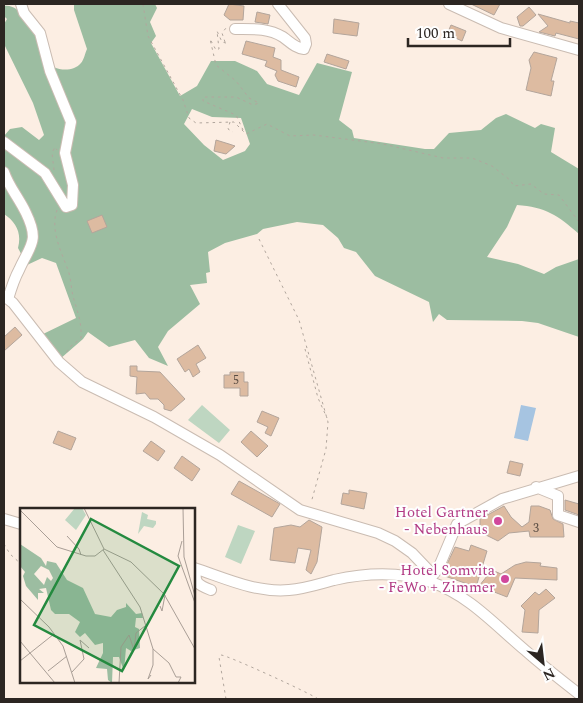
<svg xmlns="http://www.w3.org/2000/svg" width="583" height="703" font-family="Spectral,serif">
<rect width="100%" height="100%" fill="#fceee3"/>
<!-- green -->
<path fill="#bed6c1" d="M202,405L230,430L219,443L188,420Z
M238,525L255,531L241,564L225,557Z"/>
<!-- forest -->
<path fill="#9cbda1" fill-rule="evenodd" d="M74,4H155L157,8L150,22L156,36L151,43L180,96L197,86L211,61H235L257,71L267,84L299,95L317,63L352,72L339,120L352,130L354,138L425,149H434L449,133L481,130L496,118L506,114L535,128L541,124L555,128L551,152L579,169V234C558,215 545,207 517,205L507,227L487,257L518,264L544,274L556,267L579,259V337L538,323L522,321L447,320L439,314L433,322L429,302L375,276L356,252L344,248L338,238L323,225L297,222L263,229L257,234L225,243L208,252L210,272L206,273L207,283L190,285L200,304L168,331L158,347L168,366L149,358L135,340L109,347L88,332L83,339L60,359L41,335L76,318L56,263L42,258L27,265L18,248C22,233 16,222 4,214V136L10,129L22,127L39,140L44,135L33,103L4,44V24L7,19L4,16V6C19,3 32,27 39,39C42,45 42,55 46,61C53,71 73,73 81,63C84,60 85,53 87,49L74,10ZM192,109L212,117L241,118L250,144L245,151L223,160L204,145L184,124Z"/>
<!-- water -->
<path fill="#a6c4e1" d="M521,405L536,408L528,441L514,438Z"/>
<!-- building -->
<path fill="#ddbba1" stroke="#b3a59b" d="M229,4L244,6L243,20H230L224,15Z
M471,4H500L494,15Z
M529,7L536,15L523,26H520L517,17Z
M257,12L270,15L268,24L255,22Z
M538,14L570,23V21L579,23V39L556,33L555,36L539,32L548,26Z
M334,19L359,23L357,36L333,33Z
M451,25L466,31L462,41L447,34Z
M246,41L275,48L273,57L281,60V70L299,77L296,87L278,81L275,75L277,71L265,66L267,61L242,54Z
M534,52L557,58L551,81H554L551,96L526,90L531,68L529,60Z
M327,54L349,61L346,69L324,62Z
M216,140L229,144L235,146L226,154L214,151Z
M102,215L107,227L92,233L87,221Z
M15,327L22,335L4,351V337Z
M198,345L206,358L196,364L200,372L193,377L189,369L185,372L177,359Z
M130,366H137V371L160,372L185,399L171,411L164,409V405L158,399H150L145,393L136,394L137,377L130,376Z
M230,372H244V382H248V396H240V388H224V375H230Z
M262,411L279,418L271,436L265,433L268,427L257,422Z
M58,431L76,438L71,450L53,443Z
M251,431L268,446L257,457L241,442Z
M151,441L165,451L158,461L143,451Z
M182,456L200,469L192,481L174,468Z
M510,461L523,464L520,476L507,473Z
M239,481L280,504L272,517L231,494Z
M349,490L367,493L364,509L341,504L343,493L349,494Z
M565,500L579,504V515L565,510Z
M504,506L511,517L522,527L529,522L531,506H539L550,510L553,519L563,524L564,537H530L529,531L509,533L498,541L480,532V519Z
M309,520L322,527L317,562L311,574L306,570L311,550L298,548L295,563L270,560L274,528L291,525L300,527Z
M471,545L487,551L476,587L442,575L455,547L469,551Z
M526,562L541,563L540,566L557,568V580L515,578L507,597L479,586L492,570L501,574L515,565Z
M546,589L555,598L539,610L538,633L522,632L525,610L521,606L535,592L539,595Z"/>
<g fill="none" stroke-linecap="round" stroke-linejoin="round">
<!-- minor casing -->
<g stroke="#cabcb2" stroke-width="12">
<path id="minor" d="M449,4L501,28L579,50
M235,29C253,29 268,28 283,37C290,42 295,48 304,49L306,44L305,38L278,4
M4,142L45,173L66,207L72,205L73,185L65,153L71,122L50,71L40,33L24,13L21,4
M4,172C9,187 19,198 26,213C40,242 30,245 19,270C14,279 11,289 8,299
M4,296L13,303L59,362L82,382L154,417L220,455L300,510L378,533L395,541L412,553L433,575
M536,487L558,496V515L579,522
M4,519L21,524
M194,568C225,578 255,593 289,590C304,589 319,584 334,580C366,573 399,571 431,582C469,595 496,626 526,651C543,666 561,680 579,694
M196,569C194,583 198,585 211,590
M433,575L438,569L457,524L502,499L579,476"/>
</g>
<!-- path -->
<path stroke="#b1a69d" stroke-width="1" stroke-dasharray="2.5 4" stroke-linecap="butt" d="M143,4L148,36L183,100L189,118L196,123L234,122L246,134L267,124L290,136L314,135L383,144L443,158H472L492,166L510,180L514,186L531,184L544,194L559,195L579,222
M225,42L222,33L226,28
M226,43L222,42L217,31L219,49L216,50L210,39L216,65L236,81L249,98L259,103L253,105L236,97H203V101L236,115L243,130
M230,122L228,129L233,132
M54,170L52,153L55,147L57,150
M57,210C50,230 61,251 68,270C71,278 71,288 73,296C77,311 82,322 81,338L70,347L65,354
M259,239L299,320L328,422L326,449L311,503
M305,349L318,398L327,418
M4,544L10,554L21,564
M226,699L219,657L221,655C227,655 312,694 318,699"/>
<!-- minor -->
<use href="#minor" stroke="#fff" stroke-width="10"/>
</g>
<!-- markers -->
<g fill="#d1479c" stroke="#fefefe" stroke-width="2">
<circle cx="498" cy="521" r="5"/>
<circle cx="505" cy="579" r="5"/>
</g>
<g text-anchor="middle" stroke-width="4" stroke-linejoin="round" paint-order="stroke">
<!-- number labels -->
<g font-size="12" fill="#584b42">
<text x="236" y="384">5</text>
<text x="536" y="532">3</text>
</g>
<!-- hotel labels -->
<g font-size="15" fill="#b23c85" stroke="#fefefe" text-anchor="end">
<text x="488" y="517">Hotel Gartner<tspan x="488" dy="17">- Nebenhaus</tspan></text>
<text x="495" y="575">Hotel Somvita<tspan x="495" dy="17">- FeWo + Zimmer</tspan></text>
</g>
</g>
<!-- overview -->
<g transform="translate(20 508)">
<rect width="175" height="175" fill="#fceee3"/>
<path d="M55,0H62L66,7L56,22L45,12ZM122,4L128,7L127,11L136,13V16L133,20L124,18L118,26Z" fill="#bed6c1"/>
<path d="M0,36L21,50L26,58L27,53L36,55L47,72L63,80L75,106L91,109L97,102L106,99V95L116,106L122,105L123,110H116L115,119L119,121L120,140L111,143L106,140L104,163L99,149H93L92,175L88,172L87,161L76,160L83,145V135L75,137L65,125L60,129L55,124L60,114L49,106H35L31,102L26,80L19,81L24,85H18V92L6,78L3,68L5,64L0,58ZM21,58L29,62L33,70L31,73L27,69L24,77L14,66Z" fill="#9cbda1" fill-rule="evenodd"/>
<path fill="none" stroke="#a99e96" stroke-width="1" d="M64,0L84,41L111,54L144,86L175,141M163,0L164,49L175,88M0,2L37,39L66,48H75L84,41M47,28L59,41L61,47M162,33L158,48L175,95M83,42L120,99L133,141L149,155L156,169H161L158,175M0,91L29,119L43,138L55,175M140,98L142,103L145,87M0,133L35,175M0,153L34,126M28,163L47,148M52,164L64,151L60,132L69,140M131,167L128,171L133,157V141M99,175L101,139L109,127L114,142L116,125L125,118"/>
<path fill="#248a3f" fill-opacity="0.15" stroke="#248a3f" stroke-width="2.5" d="M71,11L159,58L102,163L14,117Z"/>
<rect width="175" height="175" fill="none" stroke="#2c2622" stroke-width="2.5"/>
</g>
<!-- border -->
<rect width="583" height="703" fill="none" stroke="#2c2622" stroke-width="10"/>
<!-- north arrow -->
<g transform="translate(543 663) rotate(152)" stroke="#fefefe" stroke-width="4" paint-order="stroke">
<path d="M0-4L9 19L0 12L-9 19Z" fill="#2c2622"/>
<text y="-8" font-size="14" font-weight="bold" text-anchor="middle" fill="#2c2622">N</text>
</g>
<!-- scale -->
<path d="M408 38v8h102v-8" fill="none" stroke="#2c2622" stroke-width="2.5"/>
<text x="416" y="38" font-size="15" fill="#2c2622" stroke="#fefefe" stroke-width="4" paint-order="stroke">100 m</text>
</svg>
